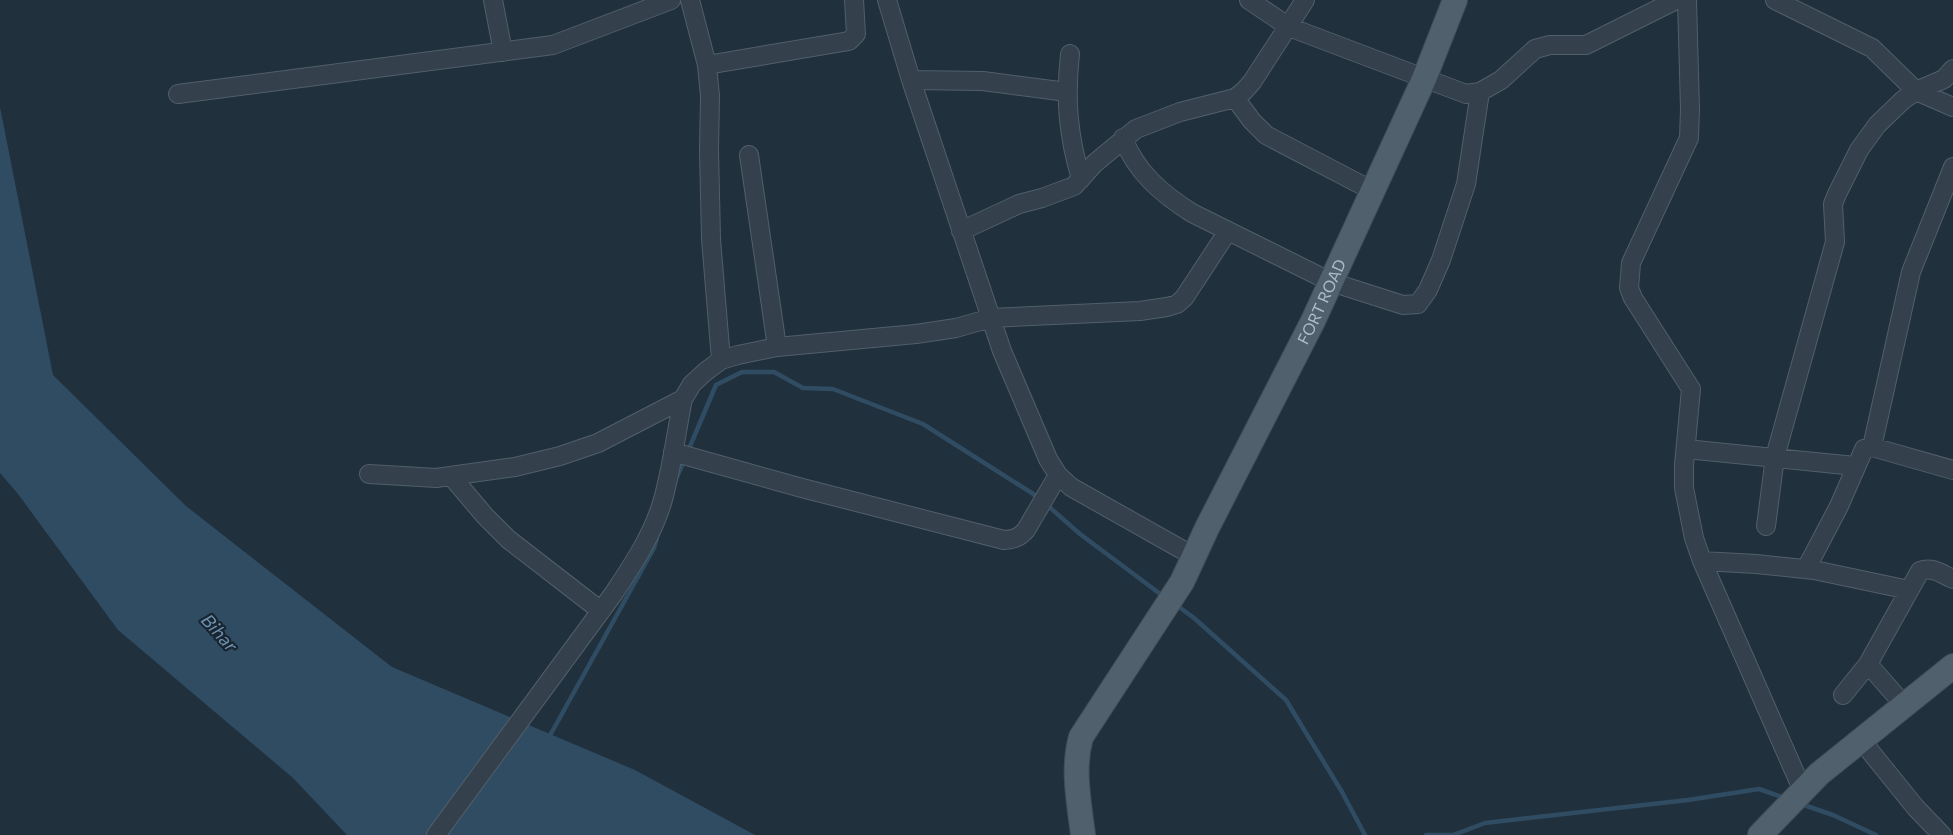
<svg xmlns="http://www.w3.org/2000/svg" width="1953" height="835" font-family="Commissioner,sans-serif">
<rect width="100%" height="100%" fill="#20303c"/>
<!-- water -->
<path fill="#304c63" d="M0,107L53,375L186,506L392,667L635,770L755,835H347L293,778L118,630L18,494L0,473Z"/>
<g fill="none" stroke-linecap="round" stroke-linejoin="round">
<!-- stream -->
<path stroke="#304c63" stroke-width="4.5" d="M688,451L716,385L742,372H774L803,388L833,389L923,424L1038,497
M676,479L685,459
M1047,505L1080,534L1163,596
M1175,604L1194,618L1286,700L1342,792L1365,835
M548,739L654,548L657,538
M1801,804L1833,815L1876,835
M1426,835H1453L1485,823L1688,800L1759,789L1785,798"/>
<!-- minor casing -->
<g stroke="#515f6a" stroke-width="20">
<path id="minor" d="M493,0L503,52
M690,0L707,65L710,96L709,150L711,239L721,360
M887,0L911,80L1002,351L1048,459L1058,475L1071,487L1195,557
M1249,0L1289,27L1466,94L1480,92L1501,80L1535,49L1550,45H1586L1676,0
M1687,0L1690,109L1689,138L1631,263L1629,288L1633,298L1691,389L1684,465V488L1694,538L1702,561L1802,789
M1775,0L1872,48L1916,91L1953,107
M1070,54C1065,99 1068,135 1081,179
M707,65L849,41L856,34L854,0
M911,80L983,81L1067,92
M178,94L553,45L671,0
M1235,98L1252,121L1266,135L1373,191
M1123,138C1136,172 1162,194 1192,213L1331,282L1403,305L1418,304L1428,290L1441,260L1466,184L1480,92
M749,155L777,347
M961,231L1019,204L1042,198L1074,186L1095,163L1136,129L1180,112L1235,98L1244,91L1252,82L1305,0
M1872,447L1911,272L1953,167
M1686,449L1855,466
M673,452L802,488L1004,540C1014,540 1020,537 1026,530L1058,475
M369,474L436,478L515,467L560,456L598,443L683,399
M452,477L485,516L508,539L601,611
M1766,526L1775,457L1835,242L1833,204L1837,194L1859,150L1877,125L1903,100L1916,91L1944,79L1953,69
M1702,561L1756,564L1814,570L1909,590
M1806,569L1839,506L1864,449L1872,447L1953,470
M1868,664L1904,705
M1843,695L1868,664L1920,571C1932,566 1942,574 1953,579
M1861,740L1916,808L1942,835
M436,835L614,593C633,564 652,536 662,503C672,469 676,433 683,399L692,384L705,372L721,360L738,355L777,347L916,334L956,328L991,318L1140,311L1167,307L1177,304L1184,298L1228,231"/>
</g>
<!-- major casing -->
<g stroke="#404d58" stroke-width="26">
<g id="major">
<path id="s1" d="M1083,835C1079,802 1072,769 1081,737L1182,582L1207,528L1313,321L1424,79L1455,0"/>
<path d="M1760,835L1819,774L1953,666"/>
</g>
</g>
<!-- minor -->
<use href="#minor" stroke="#34414c" stroke-width="18"/>
<!-- major -->
<use href="#major" stroke="#51606d" stroke-width="24"/>
</g>
<g text-anchor="middle" stroke-width="4.5" stroke-linejoin="round" paint-order="stroke">
<!-- street labels -->
<g font-size="16" fill="#aebcc8" stroke="#192631">
<text dy="6" stroke="none"><textPath href="#s1" startOffset="597">FORT ROAD</textPath></text>
</g>
<!-- water labels -->
<g font-size="18" font-style="italic" fill="#6c92af" stroke="#192631">
<text transform="translate(219 633) rotate(48)" y="6">Bihar</text>
</g>
</g>
</svg>
